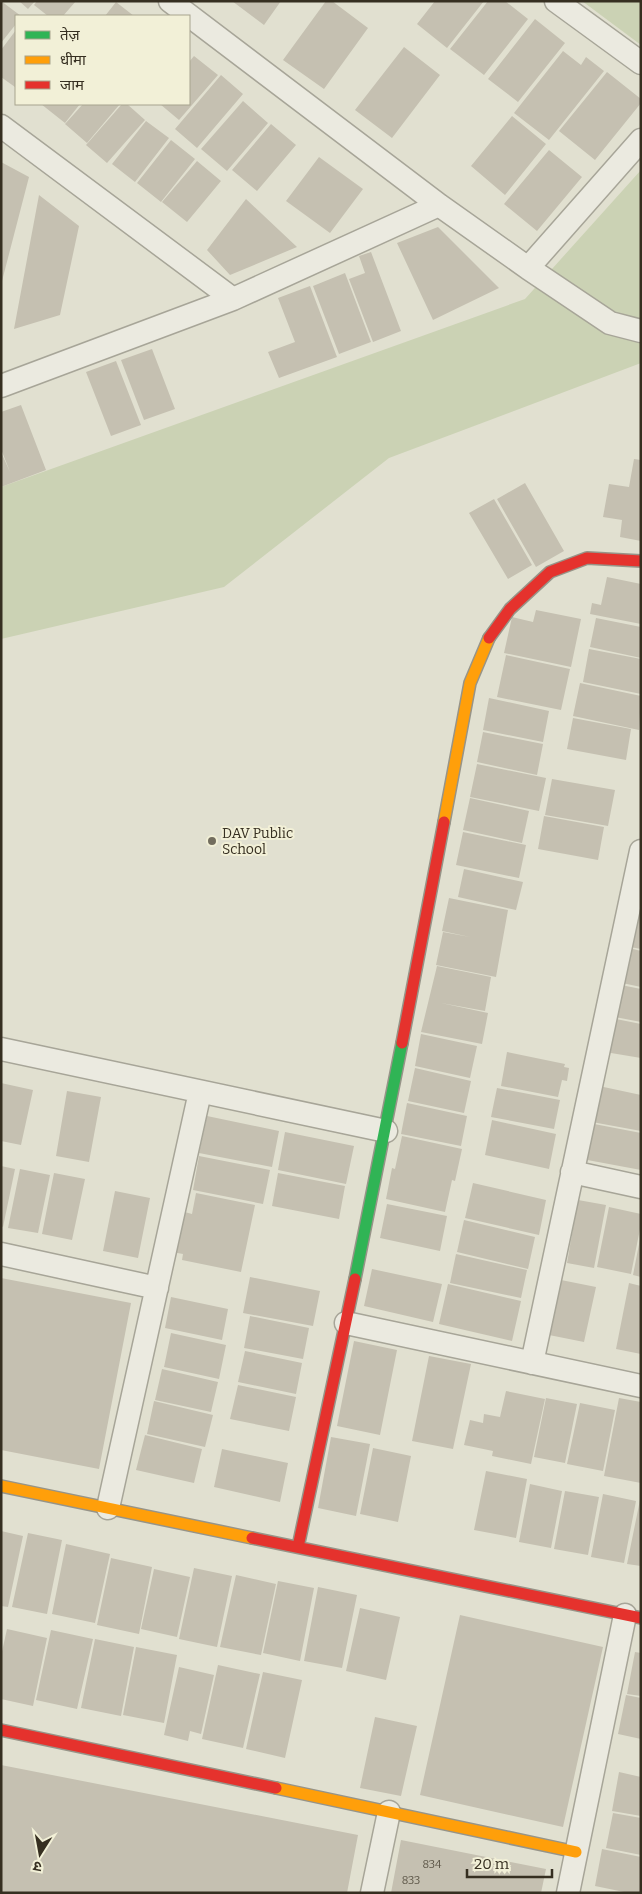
<svg xmlns="http://www.w3.org/2000/svg" width="642" height="1894" font-family="Bitter,'Noto Sans Devanagari',serif">
<rect width="100%" height="100%" fill="#e1e0d0"/>
<!-- green -->
<path fill="#cbd2b4" d="M582,1H641V45Z
M641,170V363L389,458L224,587L1,639V487L525,299Z"/>
<!-- building -->
<path fill="#c5c0b1" d="M1,1L21,16H16V24L1,43Z
M19,1H35L28,9Z
M37,1H76L63,16H48L34,5Z
M232,1H281L264,25Z
M326,1H332L368,28L324,89L283,60Z
M435,1H484L447,48L417,24Z
M488,1H505L528,19L484,75L450,49Z
M116,2L134,16H105Z
M535,19L565,43L518,102L488,79Z
M16,30V86L15,87L1,77V50Z
M404,47L440,75L392,138L355,110Z
M563,51L581,65L586,57L604,71L549,140L514,113Z
M194,56L218,75L179,120L160,104H189V62Z
M607,72L641,99V103L595,160L559,131Z
M221,75L243,94L197,148L175,129Z
M243,101L268,123L227,171L201,149Z
M41,104H80L65,123Z
M83,104H120L87,143L65,124Z
M122,104H127L145,120L107,163L86,145Z
M512,116L546,144L505,195L471,166Z
M146,121L169,138L135,182L112,164Z
M271,124L296,145L257,191L232,170Z
M171,140L195,159L161,202L137,183Z
M549,150L582,177L537,231L504,204Z
M319,157L363,189L330,233L286,201Z
M197,161L221,181L187,222L162,202Z
M1,162L29,177L2,281H1Z
M39,195L79,226L60,315L14,329Z
M246,199L297,247L230,275L207,250Z
M438,227L499,288L433,320L397,243Z
M371,252L401,331L373,342L349,279L365,273L359,256Z
M345,273L371,342L339,354L313,286Z
M310,286L337,357L279,378L268,352L295,342L278,298Z
M152,349L175,409L144,420L121,360Z
M116,361L141,425L111,436L86,372Z
M21,405L46,470L1,487V452L10,472L1,449V412Z
M634,459L641,460V541L620,537L622,520L603,517L609,484L629,487Z
M525,483L564,551L536,567L497,499Z
M494,499L532,565L508,579L469,513Z
M607,577L641,584V624L590,614L592,603L601,605Z
M536,610L581,619L571,667L504,653L512,617L533,622Z
M596,618L641,627V658L590,647Z
M589,649L641,659V694L583,682Z
M506,655L570,669L561,710L497,697Z
M580,683L641,696L639,730L573,716Z
M489,698L549,711L543,742L483,730Z
M573,718L631,729L626,760L567,749Z
M483,732L543,744L537,775L477,762Z
M477,764L546,778L539,811L470,797Z
M552,779L615,790L608,826L545,815Z
M470,798L529,811L522,843L463,830Z
M544,816L604,827L598,860L538,849Z
M463,832L526,845L519,878L456,865Z
M464,869L523,882L516,910L458,897Z
M449,898L508,910L496,977L436,965L443,932L470,937L442,931Z
M637,914H641V949L630,947Z
M629,948L641,951V987L622,983Z
M437,966L491,977L485,1011L441,1003L488,1013L482,1044L421,1032Z
M621,985L641,989V1022L615,1017Z
M611,1018L641,1024V1058L605,1052Z
M421,1034L477,1046L470,1078L415,1066Z
M507,1052L565,1064L564,1067L569,1068L567,1081L562,1080L558,1097L501,1086Z
M415,1068L471,1081L464,1113L408,1101Z
M1,1083L33,1090L21,1145L1,1141Z
M599,1086L641,1095V1131L592,1122Z
M497,1088L560,1100L554,1129L491,1117Z
M67,1091L101,1097L89,1162L56,1156Z
M407,1103L467,1116L461,1146L401,1134Z
M207,1116L279,1131L272,1167L199,1153Z
M492,1120L556,1134L549,1169L485,1155Z
M589,1123L641,1133V1170L582,1159Z
M285,1132L354,1146L346,1184L278,1170Z
M402,1136L462,1149L455,1181L452,1180L445,1212L386,1199L392,1168L395,1169Z
M199,1156L270,1170L263,1204L193,1190Z
M1,1166L15,1169L3,1227L1,1226Z
M20,1169L50,1175L38,1233L8,1228Z
M54,1173L85,1179L72,1240L42,1234Z
M278,1173L345,1186L339,1219L272,1206Z
M473,1183L546,1200L539,1235L465,1218Z
M115,1191L150,1198L138,1258L103,1251Z
M196,1193L255,1205L241,1272L182,1260L183,1254L172,1252L181,1211L192,1214Z
M578,1200L606,1205L594,1268L567,1263Z
M387,1204L447,1216L440,1251L380,1238Z
M609,1207L641,1214V1224L631,1274L597,1267Z
M464,1220L535,1237L528,1269L457,1252Z
M640,1239H641V1277L633,1275Z
M456,1254L527,1270L521,1298L450,1283Z
M372,1269L442,1284L433,1322L364,1306Z
M250,1277L320,1291L313,1326L243,1313Z
M1,1278L131,1303L99,1469L1,1450Z
M561,1280L596,1287L584,1342L549,1335Z
M629,1283L641,1286V1354L616,1349Z
M448,1284L521,1301L512,1341L439,1324Z
M171,1297L228,1309L222,1340L165,1328Z
M250,1316L309,1328L303,1359L244,1348Z
M171,1333L226,1345L219,1379L164,1367Z
M354,1341L397,1350L380,1435L337,1426Z
M245,1351L302,1363L296,1394L238,1382Z
M429,1356L471,1364L453,1449L412,1441Z
M162,1369L218,1382L211,1412L155,1400Z
M238,1385L296,1397L289,1431L230,1419Z
M506,1391L545,1399L531,1464L492,1456L493,1451L464,1445L470,1420L483,1423L484,1414L500,1417Z
M546,1398L577,1404L565,1463L534,1457Z
M619,1398L641,1402V1483L604,1476Z
M154,1401L213,1415L205,1447L147,1434Z
M580,1403L615,1410L603,1471L567,1464Z
M145,1435L202,1449L194,1483L136,1470Z
M331,1437L370,1444L356,1516L318,1508Z
M373,1448L411,1456L398,1522L360,1514Z
M222,1449L288,1463L280,1502L214,1487Z
M486,1471L527,1479L516,1538L474,1530Z
M530,1484L562,1491L551,1548L519,1542Z
M565,1491L599,1497L588,1555L554,1549Z
M603,1494L636,1501L624,1563L591,1557Z
M640,1500H641V1566L627,1564Z
M1,1531L23,1536L8,1607L1,1606Z
M28,1533L62,1540L47,1614L12,1607Z
M66,1544L110,1554L95,1623L52,1614Z
M111,1558L152,1567L139,1634L97,1625Z
M194,1568L232,1576L217,1647L179,1639Z
M154,1569L190,1577L177,1637L141,1629Z
M236,1575L276,1584L261,1655L220,1647Z
M278,1581L314,1588L300,1661L263,1653Z
M318,1587L357,1595L342,1668L304,1661Z
M360,1608L400,1617L386,1680L346,1671Z
M460,1615L603,1647L563,1827L420,1795Z
M7,1629L47,1638L33,1706L1,1699V1656Z
M51,1630L93,1639L77,1709L36,1700Z
M95,1639L134,1647L121,1716L81,1708Z
M136,1647L177,1655L164,1723L123,1715Z
M635,1652L641,1653V1696L627,1694Z
M218,1665L260,1674L243,1748L202,1739Z
M179,1667L214,1675L201,1734L190,1731L188,1741L164,1735Z
M263,1672L302,1680L285,1758L246,1749Z
M626,1695L641,1698V1739L618,1734Z
M375,1717L417,1726L401,1796L360,1788Z
M1,1765L358,1835L347,1893H1Z
M619,1772L641,1777V1816L612,1811Z
M613,1813L641,1818V1855L606,1848Z
M401,1840L546,1869L541,1893H391Z
M602,1849L641,1857V1893H629L595,1886Z"/>
<g fill="none" stroke-linecap="round" stroke-linejoin="round">
<!-- street casing -->
<g stroke="#a7a598" stroke-width="25">
<path id="street" d="M170,1L439,205L528,268L610,323L641,331
M556,1L641,63
M1,126L233,299
M528,268L641,140
M1,386L233,299L439,205
M1,1049L386,1131
M572,1172L641,1187
M1,1254L157,1288
M346,1323L641,1386
M532,1363L641,851
M108,1508L200,1092
M372,1893L389,1812
M568,1893L625,1615"/>
</g>
<!-- fast casing -->
<g stroke="#979488" stroke-width="14">
<path id="fast" d="M355,1279L402,1043"/>
</g>
<!-- slow casing -->
<g stroke="#979488" stroke-width="14">
<path id="slow" d="M444,822L470,683L489,638
M1,1486L252,1538
M276,1788L576,1852"/>
</g>
<!-- jam casing -->
<g stroke="#979488" stroke-width="14">
<path id="jam" d="M489,638L510,609L550,572L587,558L641,561
M402,1043L444,822
M252,1538L641,1618
M298,1547L355,1279
M1,1730L276,1788"/>
</g>
<!-- street -->
<use href="#street" stroke="#ebeae0" stroke-width="22"/>
<!-- fast -->
<use href="#fast" stroke="#30b455" stroke-width="11"/>
<!-- slow -->
<use href="#slow" stroke="#ff9f0a" stroke-width="11"/>
<!-- jam -->
<use href="#jam" stroke="#e5322d" stroke-width="11"/>
</g>
<!-- markers -->
<circle fill="#726d5e" stroke="#f2f0d7" stroke-width="2" cx="212" cy="841" r="5"/>
<g text-anchor="middle" stroke-width="4" stroke-linejoin="round" paint-order="stroke">
<!-- number labels -->
<g font-size="11" fill="#5a5345">
<text x="432" y="1868">834</text>
<text x="411" y="1884">833</text>
</g>
<!-- poi labels -->
<g font-size="14" fill="#362f21" stroke="#f2f0d7" text-anchor="start">
<text x="222" y="838">DAV Public<tspan x="222" dy="16">School</tspan></text>
</g>
</g>
<!-- border -->
<rect width="642" height="1894" fill="none" stroke="#362f21" stroke-width="5"/>
<!-- legend -->
<rect x="15" y="15" width="175" height="90" fill="#f2f0d7" stroke="#a7a38e"/>
<rect x="25" y="31" width="25" height="8" fill="#30b455" stroke="#a7a38e"/>
<text x="60" y="40" font-size="15" fill="#362f21">तेज़</text>
<rect x="25" y="56" width="25" height="8" fill="#ff9f0a" stroke="#a7a38e"/>
<text x="60" y="65" font-size="15" fill="#362f21">धीमा</text>
<rect x="25" y="81" width="25" height="8" fill="#e5322d" stroke="#a7a38e"/>
<text x="60" y="90" font-size="15" fill="#362f21">जाम</text>
<!-- north arrow -->
<g transform="translate(40 1854) rotate(191)" stroke="#f2f0d7" stroke-width="4" paint-order="stroke">
<path d="M0-4L9 19L0 12L-9 19Z" fill="#362f21"/>
<text y="-8" font-size="14" font-weight="bold" text-anchor="middle" fill="#362f21">उ</text>
</g>
<!-- scale -->
<path d="M467 1869v8h85v-8" fill="none" stroke="#362f21" stroke-width="2.5"/>
<text x="474" y="1869" font-size="15" fill="#362f21" stroke="#f2f0d7" stroke-width="4" paint-order="stroke">20 m</text>
</svg>
